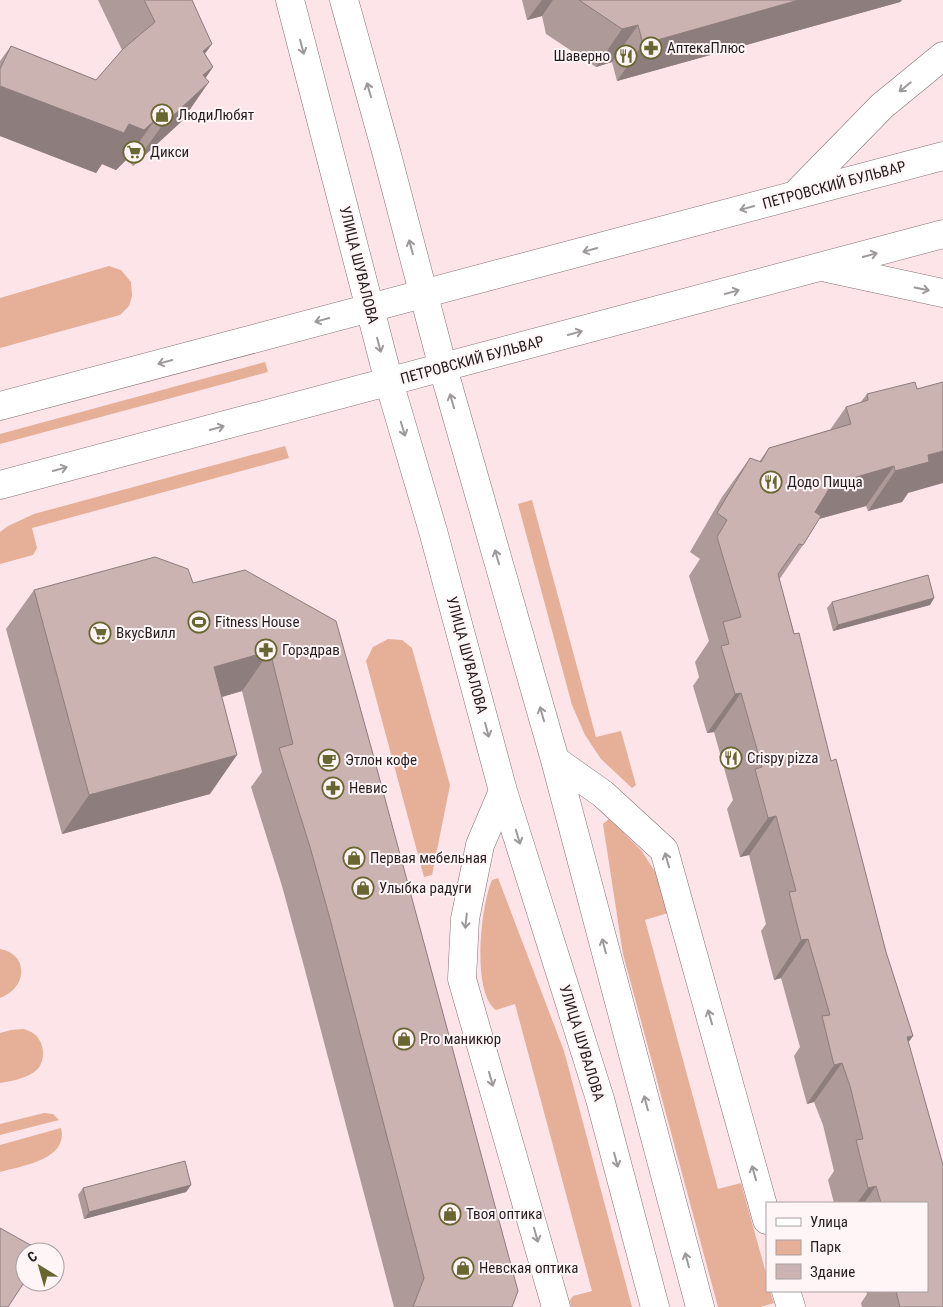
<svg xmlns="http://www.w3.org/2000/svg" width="943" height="1307" font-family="'Roboto Condensed',sans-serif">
<rect width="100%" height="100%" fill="#fce4e9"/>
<!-- green -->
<path fill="#e5af98" d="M109,266L121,270L131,282L132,296L129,306L120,315L0,348V298Z
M265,362L268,372L0,444V434Z
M285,446L289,458L32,528L37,548L33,555L0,564V532L8,526L34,514Z
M532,500L596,737L621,731L636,785L632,788L601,759L585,735L572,705L518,504Z
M388,639L402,640L412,648L450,785L432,875L424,877L366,661L373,647Z
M609,819L641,850L658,876L668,913L645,920L718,1189L741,1183L767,1277V1291H770L774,1303L760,1307H718L623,954L603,824Z
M498,878L564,1051L632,1307H571L570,1300L573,1296L592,1291L515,1004L496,1010C471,992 481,905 492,880Z
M0,949C29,954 28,988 0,998Z
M24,1029C27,1030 32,1032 34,1034C46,1043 46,1064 34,1072C24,1079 11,1081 0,1083V1033L11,1030Z
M44,1113L53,1114L59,1120L0,1135V1124Z
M61,1128C69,1160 21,1166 0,1172V1145Z"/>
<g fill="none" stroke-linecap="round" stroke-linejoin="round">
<!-- minor casing -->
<g stroke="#867176" stroke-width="29">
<path id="minor" d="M290,0L389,382L433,531L503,791L600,1099L655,1307
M344,0L386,151L443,368L555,760L700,1307
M795,195L882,106L943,56
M827,268L943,293
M0,406L943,156
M0,485L943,234
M555,760L603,794L664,850L767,1220
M503,791L480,845L465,919L462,979L556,1307
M786,1291L791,1307"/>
</g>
<!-- minor -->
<use href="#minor" stroke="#fff" stroke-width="28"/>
</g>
<!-- wall -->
<path fill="#ae9a98" d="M98,0H192L205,54L213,67L206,77L182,121L133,166L127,159L116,170L102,164L96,173L0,136V61L11,46L96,80L122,50Z
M522,0H902L900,2L617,81L612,62L596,67L546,34L542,16L527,20Z
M867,394L908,493L902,502L868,511L866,506L819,519L803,545L779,580L886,952L913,1036L908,1042L943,1307H862L861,1303L867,1294L866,1291H927V1203H834L828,1180L834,1171L823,1125L814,1102L807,1104L794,1056L800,1047L781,978L774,980L761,931L766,924L749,855L740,857L727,809L733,800L714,732L707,733L693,686L699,677L695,662L709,641L689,576L700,559L690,552L722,497L750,458L759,462L769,448L830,430L846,407L860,403Z
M245,570L512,1307H394L302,959L282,886L251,787L262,772L242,691L222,697L210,794L62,834L6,629L34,590L193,583Z
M934,598L930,605L833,631L827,608L832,602Z
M191,1185L186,1192L84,1219L78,1195L83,1188Z"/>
<!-- shaded-wall -->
<path fill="#8d7d7c" d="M542,0H553L542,16L527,20Z
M799,0H902L900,2L617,81L643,44Z
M638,25L612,62L596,67L622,29Z
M212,44L184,83L203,51Z
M213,67L191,99L209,82L182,121L133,166L161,127L203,75Z
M0,86L129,124L155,120L127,159L116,170L102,164L96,173L0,136Z
M943,451V483L908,493L902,502L868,511L895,471L928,455Z
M894,466L866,506L804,523L832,484Z
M934,598L930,605L833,631L838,625Z
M270,651L242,691L186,707L214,667Z
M741,693L714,732L707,733L735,694Z
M237,755L210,794L62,834L89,795Z
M776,816L749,855L740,857L768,818Z
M808,939L781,978L774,980L801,940Z
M913,1036L885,1075L907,1037Z
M842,1063L814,1102L807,1104L834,1065Z
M191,1185L186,1192L84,1219L89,1212Z
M876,1186L864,1203H857L868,1188Z"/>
<!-- building -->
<path fill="#cab3b1" stroke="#8d7d7c" d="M144,0H192L212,44L203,51L213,67L203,75L209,82L161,127L155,120L144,130L129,124L124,133L0,86V69L11,46L96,80L123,49L155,22Z
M579,0H799L643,44L638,25L622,29Z
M915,382L917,389L943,382V451L928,455L929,462L895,471L894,466L832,484L815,512L821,516L803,545L799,544L778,574L794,634L799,633L831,761L836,759L886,952L913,1036L907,1037L943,1165V1307H900L896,1291H927V1203H881L876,1186L868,1188L856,1140L863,1139L850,1086L842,1063L834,1065L822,1016L830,1015L808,939L801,940L789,892L796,891L776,816L768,818L755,769L762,767L741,693L735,694L721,646L729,644L723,622L741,617L717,537L727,520L717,513L750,458L761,462L769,448L851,424L846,407L868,400L867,394Z
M155,557L188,569L193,583L245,570L336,621L371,747L518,1291L512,1307H413L424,1278L330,919L310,847L279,748L293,744L270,651L214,667L237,755L89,795L34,590Z
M928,575L934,598L838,625L832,602Z
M185,1161L191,1185L89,1212L83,1188Z
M0,1228L43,1252H25V1281L8,1307H0Z"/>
<!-- one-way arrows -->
<defs><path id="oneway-shaft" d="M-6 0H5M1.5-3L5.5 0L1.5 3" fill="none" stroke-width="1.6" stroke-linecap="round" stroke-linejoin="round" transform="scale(1.25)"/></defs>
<g stroke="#9d999a">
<use href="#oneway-shaft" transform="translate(302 47) rotate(75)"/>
<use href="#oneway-shaft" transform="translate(905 87) rotate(141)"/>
<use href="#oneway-shaft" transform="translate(369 90) rotate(-106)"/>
<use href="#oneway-shaft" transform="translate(747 208) rotate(165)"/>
<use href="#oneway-shaft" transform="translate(411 247) rotate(-105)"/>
<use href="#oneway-shaft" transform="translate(590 250) rotate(165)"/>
<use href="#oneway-shaft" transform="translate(870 255) rotate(-15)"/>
<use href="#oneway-shaft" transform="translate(922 289) rotate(12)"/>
<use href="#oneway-shaft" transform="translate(732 292) rotate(-15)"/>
<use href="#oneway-shaft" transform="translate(322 320) rotate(165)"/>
<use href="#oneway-shaft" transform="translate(575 333) rotate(-15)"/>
<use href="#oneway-shaft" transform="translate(379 345) rotate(75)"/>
<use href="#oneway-shaft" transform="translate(165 362) rotate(165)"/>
<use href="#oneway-shaft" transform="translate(452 401) rotate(-106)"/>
<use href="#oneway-shaft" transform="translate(217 428) rotate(-15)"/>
<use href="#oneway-shaft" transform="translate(403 429) rotate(73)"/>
<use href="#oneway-shaft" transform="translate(60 469) rotate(-15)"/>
<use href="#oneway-shaft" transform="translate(497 557) rotate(-106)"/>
<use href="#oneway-shaft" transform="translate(542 714) rotate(-106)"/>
<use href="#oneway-shaft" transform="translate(487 730) rotate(75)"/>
<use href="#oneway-shaft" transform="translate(518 837) rotate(73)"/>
<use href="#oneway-shaft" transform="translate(667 860) rotate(-106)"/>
<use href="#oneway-shaft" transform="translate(466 921) rotate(96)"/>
<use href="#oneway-shaft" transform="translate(604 946) rotate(-105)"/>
<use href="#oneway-shaft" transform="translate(710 1017) rotate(-106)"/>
<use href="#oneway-shaft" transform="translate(491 1079) rotate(74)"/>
<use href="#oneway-shaft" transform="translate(646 1103) rotate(-105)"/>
<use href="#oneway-shaft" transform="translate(616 1160) rotate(75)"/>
<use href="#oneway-shaft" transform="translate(754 1173) rotate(-106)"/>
<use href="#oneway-shaft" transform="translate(536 1235) rotate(74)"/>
<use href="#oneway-shaft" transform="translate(687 1260) rotate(-105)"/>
</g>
<!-- icons -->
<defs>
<g id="pharmacy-ring" transform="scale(1.125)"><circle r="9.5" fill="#fff5f7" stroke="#6a6632" stroke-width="1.5"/><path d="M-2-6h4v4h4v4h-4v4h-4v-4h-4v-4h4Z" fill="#6a6632"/></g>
<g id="restaurant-ring" transform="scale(1.125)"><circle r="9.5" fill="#fff5f7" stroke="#6a6632" stroke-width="1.5"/><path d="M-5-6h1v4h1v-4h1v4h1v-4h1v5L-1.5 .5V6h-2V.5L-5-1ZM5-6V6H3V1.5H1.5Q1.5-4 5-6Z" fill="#6a6632"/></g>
<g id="shop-ring" transform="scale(1.125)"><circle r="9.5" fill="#fff5f7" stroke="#6a6632" stroke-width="1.5"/><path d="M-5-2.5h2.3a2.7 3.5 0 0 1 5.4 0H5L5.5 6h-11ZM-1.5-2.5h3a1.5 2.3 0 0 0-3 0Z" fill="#6a6632"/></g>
<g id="supermarket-ring" transform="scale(1.125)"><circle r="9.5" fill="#fff5f7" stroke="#6a6632" stroke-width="1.5"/><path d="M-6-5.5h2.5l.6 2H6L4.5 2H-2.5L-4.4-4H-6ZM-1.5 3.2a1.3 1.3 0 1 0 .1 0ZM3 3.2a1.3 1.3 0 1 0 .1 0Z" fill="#6a6632"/></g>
<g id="stadium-ring" transform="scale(1.125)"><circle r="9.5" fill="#fff5f7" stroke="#6a6632" stroke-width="1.5"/><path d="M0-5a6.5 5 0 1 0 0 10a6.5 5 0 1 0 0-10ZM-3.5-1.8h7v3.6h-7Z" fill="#6a6632"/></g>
<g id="cafe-ring" transform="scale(1.125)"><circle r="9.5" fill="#fff5f7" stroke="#6a6632" stroke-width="1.5"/><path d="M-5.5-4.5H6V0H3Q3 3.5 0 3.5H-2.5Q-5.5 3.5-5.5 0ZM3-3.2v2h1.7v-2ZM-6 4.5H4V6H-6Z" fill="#6a6632"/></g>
</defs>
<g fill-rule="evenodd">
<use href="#pharmacy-ring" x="651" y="48"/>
<use href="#restaurant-ring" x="626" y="56"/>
<use href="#shop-ring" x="162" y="115"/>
<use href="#supermarket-ring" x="134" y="152"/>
<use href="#restaurant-ring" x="771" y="482"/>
<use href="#stadium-ring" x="199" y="622"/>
<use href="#supermarket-ring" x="100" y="633"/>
<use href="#pharmacy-ring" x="266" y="650"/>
<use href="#restaurant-ring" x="731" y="758"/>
<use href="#cafe-ring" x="329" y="760"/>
<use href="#pharmacy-ring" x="333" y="788"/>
<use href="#shop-ring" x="354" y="858"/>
<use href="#shop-ring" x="363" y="888"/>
<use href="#shop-ring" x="404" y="1039"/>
<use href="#shop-ring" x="450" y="1214"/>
<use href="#shop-ring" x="463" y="1268"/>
</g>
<g text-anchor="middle" stroke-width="4" stroke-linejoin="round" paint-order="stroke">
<!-- poi labels -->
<g font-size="15" fill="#261d1f" stroke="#fff5f7" text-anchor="start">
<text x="667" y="53">АптекаПлюс</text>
<text x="610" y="61" text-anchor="end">Шаверно</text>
<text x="178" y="120">ЛюдиЛюбят</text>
<text x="150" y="157">Дикси</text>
<text x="787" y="487">Додо Пицца</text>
<text x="215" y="627">Fitness House</text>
<text x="116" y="638">ВкусВилл</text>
<text x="282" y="655">Горздрав</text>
<text x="747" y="763">Crispy pizza</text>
<text x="345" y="765">Этлон кофе</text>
<text x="349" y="793">Невис</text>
<text x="370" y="863">Первая мебельная</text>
<text x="379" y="893">Улыбка радуги</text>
<text x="420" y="1044">Pro маникюр</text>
<text x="466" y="1219">Твоя оптика</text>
<text x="479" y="1273">Невская оптика</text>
</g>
<!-- street labels -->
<g font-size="15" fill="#261d1f" stroke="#fff5f7">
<text transform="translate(834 185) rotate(-15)" y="5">ПЕТРОВСКИЙ БУЛЬВАР</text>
<text transform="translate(359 265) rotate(76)" y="5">УЛИЦА ШУВАЛОВА</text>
<text transform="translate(472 360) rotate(-15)" y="5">ПЕТРОВСКИЙ БУЛЬВАР</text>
<text transform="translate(467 655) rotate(75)" y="5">УЛИЦА ШУВАЛОВА</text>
<text transform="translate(582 1043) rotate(73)" y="5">УЛИЦА ШУВАЛОВА</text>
</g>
</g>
<!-- legend -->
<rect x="766" y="1202" width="162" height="90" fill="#fff5f7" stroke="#a89fa1"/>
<rect x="776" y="1218" width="25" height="8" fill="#ffffff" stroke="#a89fa1"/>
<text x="810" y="1227" font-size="15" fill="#261d1f">Улица</text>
<rect x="776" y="1240" width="25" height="15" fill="#e5af98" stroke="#a89fa1"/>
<text x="810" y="1252" font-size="15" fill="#261d1f">Парк</text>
<rect x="776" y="1264" width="25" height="15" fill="#cab3b1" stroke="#a89fa1"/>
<text x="810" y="1277" font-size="15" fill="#261d1f">Здание</text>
<!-- north arrow -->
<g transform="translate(40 1267) rotate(323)"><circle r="24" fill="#fff5f7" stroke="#a89fa1"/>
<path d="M0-4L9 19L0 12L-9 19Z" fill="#6a6632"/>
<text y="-8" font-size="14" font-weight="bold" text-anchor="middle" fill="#261d1f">С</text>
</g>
</svg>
